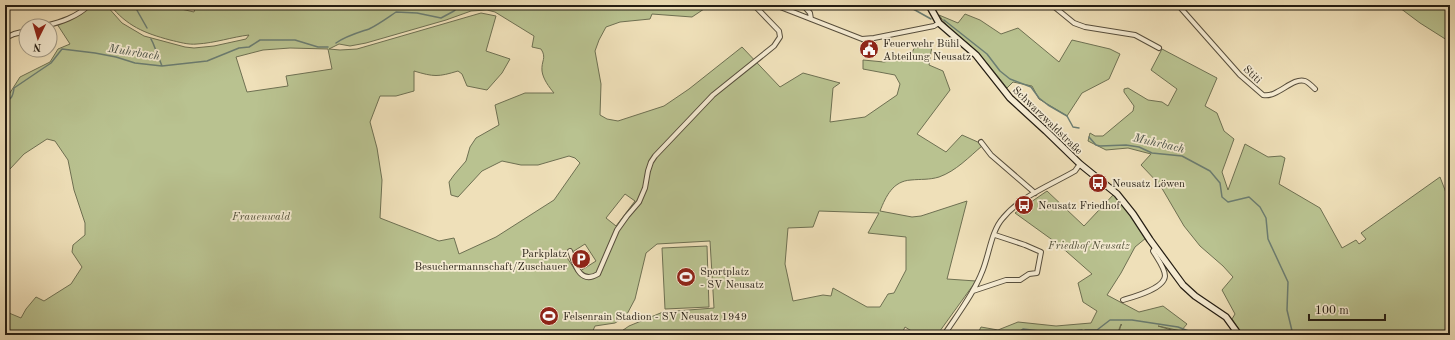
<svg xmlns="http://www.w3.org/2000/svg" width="1455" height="340" font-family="'Old Standard TT',serif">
<rect width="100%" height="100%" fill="#efe0b9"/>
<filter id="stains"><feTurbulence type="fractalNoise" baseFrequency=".005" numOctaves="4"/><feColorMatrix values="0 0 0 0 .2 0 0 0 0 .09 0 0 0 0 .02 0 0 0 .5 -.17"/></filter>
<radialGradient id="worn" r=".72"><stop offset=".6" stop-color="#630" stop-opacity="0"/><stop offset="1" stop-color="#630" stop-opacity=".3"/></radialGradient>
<!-- green -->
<path fill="#b9c290" stroke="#6e7052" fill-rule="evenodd" d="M91,5H106L122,23L144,36L185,47L194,48L214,46L246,39L249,35C232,37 215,43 197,44C188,45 179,42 170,40C144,33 127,26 110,5H164L194,12L196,5H707V7L692,17L652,14L650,19L620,22L606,27L599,40L595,51L601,84L600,115L607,119L618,121L664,106L689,89L742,47L780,87L803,73L840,83L833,88L830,122L865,117L897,95L900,84L895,75L863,69V60L884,62L911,56L914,48L932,46L929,65L943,71L950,90L917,134L946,152L962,135L980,143L982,146C969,157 956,171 939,177C929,180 921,179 911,180C893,181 886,196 880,211L912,217L921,216L967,201L947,279L976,281L937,335H918L905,327L901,335H616L629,326L663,312L714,308L710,241L657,244L646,253L635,299L626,316L615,323L595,326L591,335H5V324L9,313L21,318L26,309L36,297L44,301L71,284L82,267L72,252L73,245L85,235V223L74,190L68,160L55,141L47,139L24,154L10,169L5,171V98L8,96L20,77L50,62L58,49L70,44L57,24L76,17ZM487,10L495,12L534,36L532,47L541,49C547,58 541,61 542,71C543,79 549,87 554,93H525L495,105L499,125L476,138L470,147L466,161L454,175L449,182L451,195L458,197L482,171L502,161L521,165H538L569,156L575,158L580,163L554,200L496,237L459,254L454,238L439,241L380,218L382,180L377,148L370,122L380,96H396L414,91V71C434,77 438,77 458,71L462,74L467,86L487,90L502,73L510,59L486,51L496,16L481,13L357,49L340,50L329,49L339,44L350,46L366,43L446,20L471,11ZM290,48L328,49L332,69L286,76L288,86L247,92L236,57L263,50ZM625,194L635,201L616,226L606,218ZM819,211L879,213L868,233L906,237V270L894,293L888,294L880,307H867L833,288L831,296L823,295L793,301L785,264L788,228L813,227ZM585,244L596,261L577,273L566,256Z
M1396,5H1450V42L1420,23Z
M965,14L980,20L1001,34L1018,28L1059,62L1072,40L1110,49L1120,54L1109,79L1082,93L1067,116L1039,99L1032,86L1013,82L1007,88C996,74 985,60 973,48C961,37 948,29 939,15L958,23Z
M1162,49L1217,78L1205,106L1217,113L1224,131L1234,139L1222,172L1228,190L1245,144L1268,157L1281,156L1285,158L1279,184L1320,208L1341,246L1342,248L1356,240L1359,244L1366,239L1361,233L1440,177L1450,203V335H1243L1232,319L1235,314L1222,290L1233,277L1223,266L1200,246L1184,226L1160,185L1141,165L1151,154L1128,148L1106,150L1088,141L1090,133L1095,136H1103L1133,111L1134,106L1124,92V89L1128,88L1148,100L1162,102L1168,106L1177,89L1151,70Z
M1047,191L1084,226L1114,194L1127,210L1146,238L1135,247L1121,273L1107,295L1139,312L1163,306L1187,324L1181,331L1158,326L1175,331L1174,335H1118L1121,325H1122L1121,324L1117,335H1087L1085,334L1054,335L1024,332L1019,335H977L981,327L998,330L1018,322L1056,326L1091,323L1097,311L1083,302L1078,283L1092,274L1058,244L1015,213Z
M707,246L709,307L665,309L662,248Z"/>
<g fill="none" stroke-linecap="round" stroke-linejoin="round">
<!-- stream -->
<path stroke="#6b7d72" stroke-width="1.5" d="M134,5L147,28
M536,5L539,7L583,9L601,5
M906,5L931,19
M944,20L987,54L1000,71L1010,79L1031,87L1039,98L1048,105L1067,116L1073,127L1079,128
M151,39L153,43L162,66
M336,43C346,36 357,33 369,29C379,24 387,18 396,12L417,13L441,18L454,11L461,5
M5,103C12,98 13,96 14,88L51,63L62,49L95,53L116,57L135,63L162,66L207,61L239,48L249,47L260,40H295L318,47H328
M1089,137L1096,145L1100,146L1126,145L1139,147L1152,153L1182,156L1210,171L1220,183L1222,197L1228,202L1249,197L1260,207L1266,218L1268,239L1288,282L1287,310L1293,335
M1085,330H1097L1110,320H1132L1178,327L1199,335
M1014,335L1023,329L1057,333L1082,330"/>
<!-- minor casing -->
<g stroke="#574e3c" stroke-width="6">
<path id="minor" d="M775,5L862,39L874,38L934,26L939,23
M803,5L810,13L811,19
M1052,5L1074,23L1085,27L1135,35L1159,48
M1178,5L1240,75L1263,95C1278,98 1292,77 1305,81C1308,82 1312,86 1315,89
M45,26C61,22 77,17 89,5
M5,38L14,34L26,31
M981,142L991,155L1035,193
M570,251C575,265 580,285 598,274L617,230L627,216L639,202L645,188L648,171L651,162L655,156L713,95L774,46L780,37L779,31L754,5
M973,291L1006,280H1020L1029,274L1037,273L1041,252L1025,245L995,235
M1123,300C1133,297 1164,289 1165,276C1165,268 1157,258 1153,251L1155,248
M944,335C957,315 973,295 982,272C989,256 991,231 1003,218C1021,196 1051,185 1075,171L1080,164"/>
</g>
<!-- secondary casing -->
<g stroke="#241d13" stroke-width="8">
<path id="secondary" d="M929,5L939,23L976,55L1010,98L1046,131L1080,164L1117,194L1133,214L1150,240L1183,285L1195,296L1226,317L1239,335"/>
</g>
<!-- minor -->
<use href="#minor" stroke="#f5ebd2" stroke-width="4"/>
<!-- secondary -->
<use href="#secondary" stroke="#f5ebd2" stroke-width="5.5"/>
</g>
<!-- icons -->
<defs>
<g id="civic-disc" transform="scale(1)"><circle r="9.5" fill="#8f2418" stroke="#f5ebd2"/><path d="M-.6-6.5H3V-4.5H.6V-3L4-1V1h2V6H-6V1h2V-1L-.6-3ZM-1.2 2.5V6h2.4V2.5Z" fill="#fff"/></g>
<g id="bus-disc" transform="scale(1)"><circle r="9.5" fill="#8f2418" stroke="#f5ebd2"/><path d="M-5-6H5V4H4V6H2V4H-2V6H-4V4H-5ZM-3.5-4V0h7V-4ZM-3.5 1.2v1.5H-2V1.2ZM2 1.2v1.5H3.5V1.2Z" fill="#fff"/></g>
<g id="parking-disc" transform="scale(1)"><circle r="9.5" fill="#8f2418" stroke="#f5ebd2"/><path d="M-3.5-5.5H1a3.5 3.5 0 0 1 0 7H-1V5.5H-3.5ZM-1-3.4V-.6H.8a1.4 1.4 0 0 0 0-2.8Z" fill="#fff"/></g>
<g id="stadium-disc" transform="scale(1)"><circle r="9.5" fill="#8f2418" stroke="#f5ebd2"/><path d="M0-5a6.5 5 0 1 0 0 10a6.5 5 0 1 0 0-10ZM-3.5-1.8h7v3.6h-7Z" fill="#fff"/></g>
</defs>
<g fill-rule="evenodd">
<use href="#civic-disc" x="869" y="49"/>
<use href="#bus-disc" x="1098" y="183"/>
<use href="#bus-disc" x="1024" y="205"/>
<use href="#parking-disc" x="581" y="259"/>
<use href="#stadium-disc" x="686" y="277"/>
<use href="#stadium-disc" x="549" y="316"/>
</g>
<g text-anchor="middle" stroke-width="3.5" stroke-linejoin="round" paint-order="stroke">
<!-- poi labels -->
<g font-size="11" fill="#241d13" stroke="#f5ebd2" text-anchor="start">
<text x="883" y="47">Feuerwehr Bühl<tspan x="883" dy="13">Abteilung Neusatz</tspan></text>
<text x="1112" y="187">Neusatz Löwen</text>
<text x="1038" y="209">Neusatz Friedhof</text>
<text x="567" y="257" text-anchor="end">Parkplatz<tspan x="567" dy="13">Besuchermannschaft/Zuschauer</tspan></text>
<text x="700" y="275">Sportplatz<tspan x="700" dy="13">- SV Neusatz</tspan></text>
<text x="563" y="320">Felsenrain Stadion - SV Neusatz 1949</text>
</g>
<!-- street labels -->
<g font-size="11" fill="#241d13" stroke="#f5ebd2">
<text transform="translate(1253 74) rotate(44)" y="4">Stiti</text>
<text transform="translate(1048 120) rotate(44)" y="4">Schwarzwaldstraße</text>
</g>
<!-- park labels -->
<g font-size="11" font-style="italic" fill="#514f38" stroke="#f5ebd2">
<text x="261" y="220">Frauenwald</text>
<text x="1089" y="249">Friedhof Neusatz</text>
</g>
<!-- water labels -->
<g font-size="12" font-style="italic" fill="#4d554a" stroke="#f5ebd2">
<text transform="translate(134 52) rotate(9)" y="4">Muhrbach</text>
<text transform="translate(1159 143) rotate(13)" y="4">Muhrbach</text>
</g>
</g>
<!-- margin -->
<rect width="1455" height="340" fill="none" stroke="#efe0b9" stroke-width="20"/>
<rect x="6" y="6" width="1443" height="328" fill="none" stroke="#241d13" stroke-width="2"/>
<rect x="10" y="10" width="1435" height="320" fill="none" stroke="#241d13"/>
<!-- north arrow -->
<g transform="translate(38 38) rotate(185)"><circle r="19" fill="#f5ebd2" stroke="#a19986"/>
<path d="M0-3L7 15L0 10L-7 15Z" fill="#8f2418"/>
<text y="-6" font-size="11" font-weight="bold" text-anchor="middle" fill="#241d13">N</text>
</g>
<!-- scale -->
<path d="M1309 314v6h76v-6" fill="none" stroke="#241d13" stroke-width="2"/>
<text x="1315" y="314" font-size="12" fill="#241d13" stroke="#f5ebd2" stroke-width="3" paint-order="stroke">100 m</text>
<rect width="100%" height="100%" filter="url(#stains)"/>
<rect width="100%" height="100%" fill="url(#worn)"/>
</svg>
